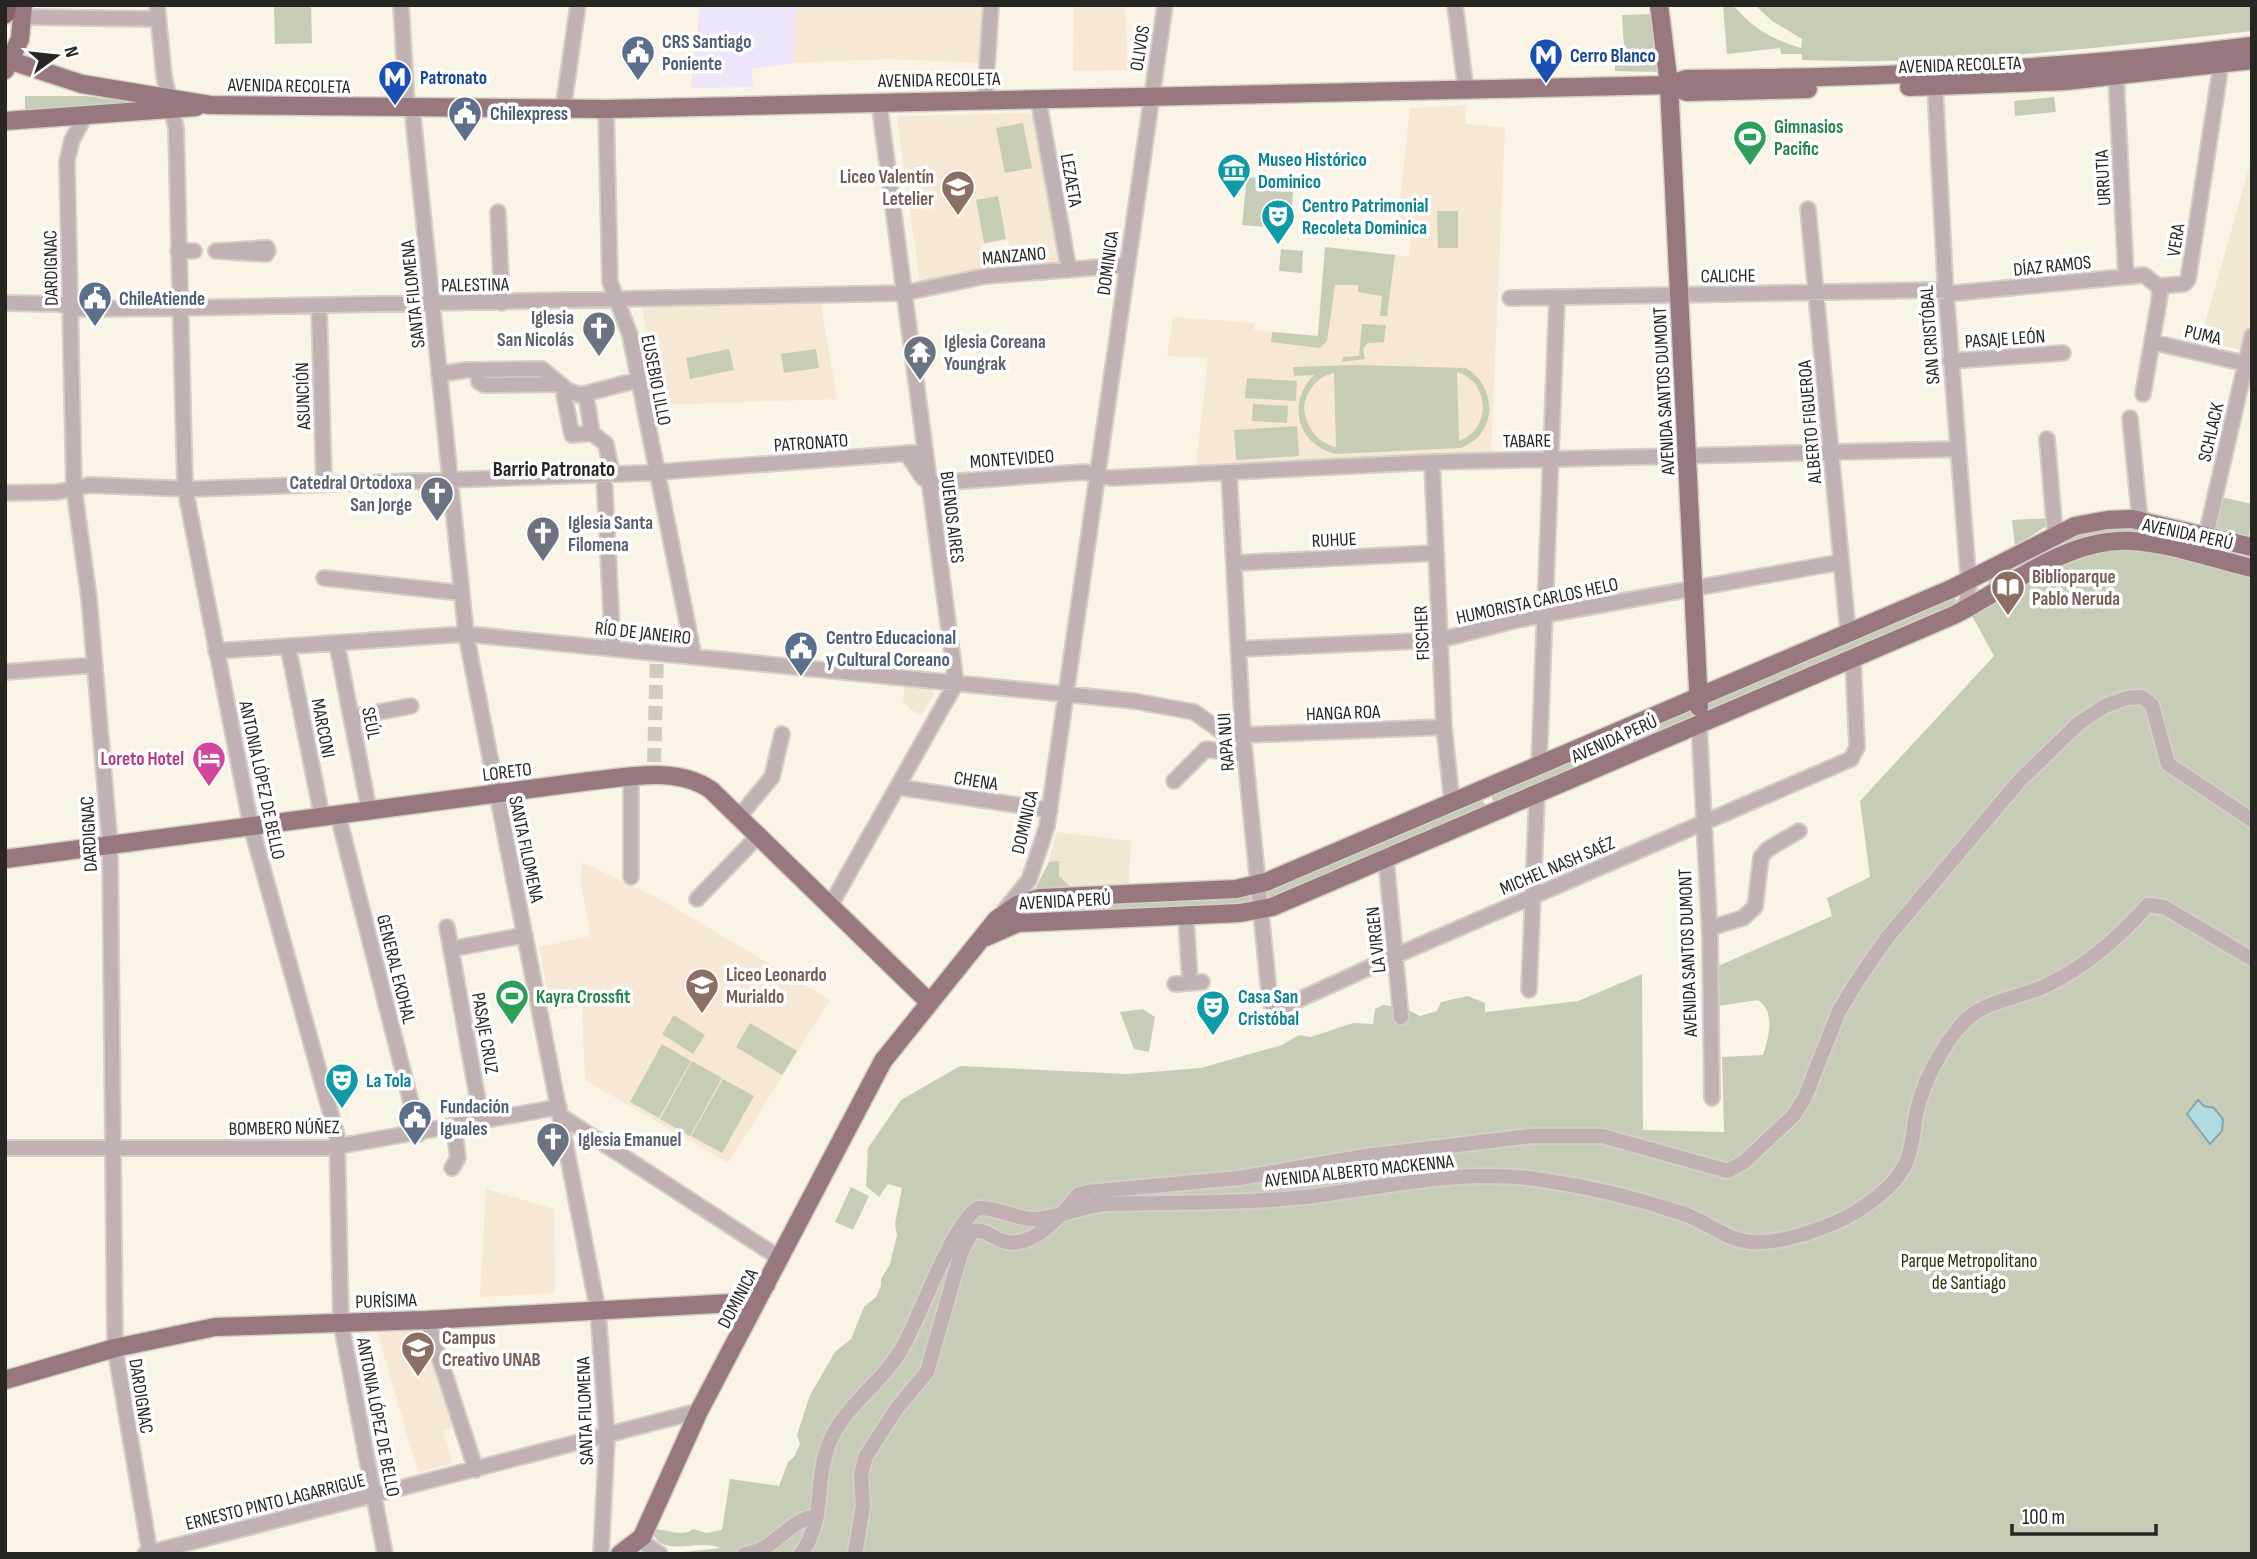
<svg xmlns="http://www.w3.org/2000/svg" width="2257" height="1559" font-family="'Sofia Sans Condensed',sans-serif">
<rect width="100%" height="100%" fill="#f9f4e6"/>
<!-- built -->
<path fill="#f0e8d3" d="M2252,157V313L2242,350L2200,341Z
M905,685L931,688L934,695L920,716L903,703Z
M1056,832L1131,841L1129,883L1035,889L1049,863Z"/>
<!-- education -->
<path fill="#f6e8d4" d="M797,5H985L983,63L889,59L793,63Z
M1074,5H1125L1128,70L1073,71Z
M1466,105V124L1505,127L1491,454L1196,465L1208,358L1167,356L1173,317L1254,323V330L1317,336L1325,247L1409,257L1411,238L1403,237L1405,221L1398,220L1410,108Z
M1028,113L1035,118L1062,259L1059,264L1014,266L1008,240L981,245L985,271L920,283L897,119L900,116Z
M821,304L837,399L659,405L642,307Z
M582,862L660,899L830,1000L728,1163L585,1080L582,1006L551,1012L539,947L591,936L581,884Z
M486,1189L554,1209L555,1293L480,1297Z
M428,1329L460,1426L443,1431L452,1463L418,1472L377,1331Z"/>
<!-- medical -->
<path fill="#efe5fa" d="M700,5H797L793,63L752,69L753,87L691,88Z"/>
<!-- green -->
<path fill="#c7ccb7" fill-rule="evenodd" d="M1723,5H1733C1753,29 1772,39 1801,48L1802,39L1772,21L1755,5H2252V31C2102,47 1953,66 1802,60V54H1781L1780,48L1727,54Z
M311,6L312,43L275,44L274,7Z
M1653,14L1661,68L1656,72L1615,71V53L1624,47L1622,15Z
M25,96H86L140,103L25,111Z
M2054,97L2056,112L2015,116L2014,101Z
M1023,123L1032,168L1005,173L996,128Z
M1247,177L1294,182L1290,229L1242,225Z
M998,196L1006,239L984,243L976,200Z
M1437,211H1458V248H1438Z
M1325,247L1395,255L1387,316H1380L1382,296L1358,292V285H1335L1327,341L1320,348L1271,342L1272,332L1318,336Z
M1281,249L1303,251L1302,273L1279,271Z
M1362,324L1386,325L1384,342L1368,343L1363,349L1365,359L1342,362L1343,357L1359,356Z
M729,349L734,370L690,379L686,358Z
M816,349L819,368L784,373L781,354Z
M1356,365L1466,368C1498,387 1498,435 1460,448L1336,454C1297,445 1286,403 1314,375L1294,376L1293,367ZM1457,372C1490,381 1492,430 1459,441ZM1333,373H1334L1336,447C1316,442 1307,428 1304,408C1306,392 1316,377 1333,373Z
M1247,378L1297,381L1296,401L1245,398Z
M1253,404L1288,406L1287,423L1252,421Z
M1297,426L1299,456L1236,460L1234,430Z
M2221,497L2252,504L2249,538L2216,529L2214,525Z
M2049,518L2048,525L2015,546L2012,520Z
M2118,523L2252,551V562L2114,535L1996,586L1988,582L1990,574L2062,534Z
M2119,547L2153,548L2252,573V1554H667L720,1548C698,1538 663,1559 652,1532L654,1529C667,1529 682,1538 693,1529L706,1533L722,1530L730,1479L779,1486L788,1462L794,1457L800,1444L797,1435L810,1395L835,1352L851,1339L864,1307L876,1297L881,1286V1279L890,1264L897,1235L895,1224L902,1188L888,1184L879,1197L866,1186L868,1148L901,1100L960,1066L1127,1074L1201,1068L1282,1045L1299,1035L1311,1037L1353,1023L1373,1024L1375,1009L1383,1005L1404,1008L1420,1016L1437,1011L1441,1002L1468,996L1485,1003V1012L1578,1001L1642,974L1643,1130L1724,1132L1722,1057L1763,1055C1769,1036 1776,1013 1758,1000L1718,1006V966L1832,916L1827,898L1870,877L1860,801L1994,656L1971,614C2019,587 2064,561 2119,547Z
M1944,597L1956,599L1952,611L1704,716L1703,700Z
M1692,704V720L1501,802L1493,801L1491,795Z
M1481,799L1488,808L1266,899L1265,885Z
M1059,861V876L1070,886L1035,889L1049,862Z
M1255,889L1256,904L1041,916L1033,911L1030,903Z
M1143,1009L1155,1017L1149,1052L1134,1049L1120,1012Z
M674,1015L705,1035L693,1054L662,1034Z
M750,1023L797,1051L782,1075L736,1047Z
M662,1044L691,1061L659,1118L630,1102Z
M692,1061L722,1078L690,1136L660,1119Z
M723,1079L754,1096L722,1153L691,1136Z
M851,1187L869,1196L853,1230L835,1222Z"/>
<!-- water -->
<path fill="#b1dbe2" stroke="#88a5a8" stroke-width="2" d="M2198,1100L2204,1106L2214,1108L2223,1119L2222,1131L2210,1144L2187,1114Z"/>
<g fill="none" stroke-linecap="round" stroke-linejoin="round">
<!-- minor-tunnel -->
<path stroke="#cfcbbf" stroke-width="14" stroke-dasharray="14 7" stroke-linecap="butt" d="M654,762L657,654"/>
<!-- minor casing -->
<g stroke="#d3cfc3" stroke-width="18">
<path id="minor" d="M157,5L164,76L176,128L185,488L251,826L337,1136L341,1323L385,1554
M401,5L407,107
M1455,5L1466,91
M23,17L158,19
M2116,76L2126,277
M1935,86L1945,279L1969,587L1966,603L1959,612
M1038,98L1069,270
M985,99L991,5
M412,107L466,634L598,1311L607,1437L601,1554
M563,109L578,5
M606,109L610,282L630,335L694,657
M86,114L72,140L67,161L74,488L89,598L110,845L115,1348L150,1554
M1808,209L1848,632
M498,212L502,303
M178,251H194
M216,251L266,254L268,251L267,248L218,251
M2158,286L2184,284L2188,280L2221,64
M1510,298L1932,290L1955,293L2144,275L2158,286L2160,295L2143,394
M5,303L59,304L76,309L179,308L904,293L986,276L1128,265
M319,306L324,484
M2152,342L2252,365
M1950,361L2063,353
M478,370L479,382L484,385L560,384
M439,374L467,370L542,369L567,390L580,395L638,380
M567,390L564,395L572,435L592,433
M586,395L592,433L606,444L612,474
M2130,418L2140,521
M2047,439L2055,533
M907,454L923,478L935,483L1084,472L1111,478L1432,462L1957,449
M1432,462L1444,727L1452,802
M1229,472L1243,735L1270,1002L1273,1007L1285,1006L1397,955L1851,759L1857,747L1853,659
M604,475L613,649
M5,493L57,492L89,485L190,489L645,473L925,452
M2206,536L2252,336
M1234,563L1436,553
M324,578L462,593
M337,644L369,810
M288,646L322,817
M1238,649L1440,640L1517,620L1841,562
M216,651L466,634L1134,701L1194,712L1222,732L1243,735L1444,727
M5,672L95,665
M352,717L411,706
M1699,723L1710,938L1712,1098
M1206,749L1244,755
M1539,764L1557,297
M1174,781L1206,749
M897,787L1050,810
M338,815L419,1134
M739,817L772,777L782,734
M1386,859L1401,1017
M631,877V777
M697,899L759,835
M830,906L956,683L879,102
M1004,911L1029,880L1047,826L1165,5
M1186,916L1190,983
M447,927L482,1123
M1710,928L1743,918L1755,907L1761,857L1768,849L1799,831
M451,949L525,935
M1175,984L1202,982
M1529,990L1537,794
M561,1116L781,1259
M5,1148H328L559,1107
M452,1168L458,1158L454,1128
M427,1320L476,1470
M642,1537L647,1545L660,1554
M145,1554L699,1411
M745,1554C775,1551 788,1519 817,1516
M801,1554C826,1519 814,1484 828,1446C842,1407 882,1384 902,1348C920,1318 951,1225 978,1208C996,1207 1014,1218 1032,1219C1056,1219 1079,1207 1103,1204C1170,1202 1238,1204 1305,1197C1382,1188 1464,1167 1542,1180C1590,1187 1637,1198 1684,1214C1707,1222 1727,1240 1751,1242C1778,1244 1810,1233 1834,1223C1860,1212 1897,1187 1907,1160C1914,1143 1913,1124 1918,1106C1925,1079 1942,1047 1961,1025C1982,1001 2015,999 2043,987C2086,967 2117,939 2148,905L2164,907L2252,959
M855,1554L863,1506L861,1475L866,1456L897,1408L927,1372L961,1253L972,1231C986,1229 991,1237 1003,1241C1033,1250 1060,1216 1078,1195L1087,1192L1239,1178L1366,1156L1531,1136H1602L1728,1171L1744,1162L1794,1115L1805,1097L1839,1011L1856,983L1886,939L2020,780L2079,723L2105,706L2127,698L2142,697L2152,705L2168,764L2252,820"/>
</g>
<!-- major casing -->
<g stroke="#d3cfc3" stroke-width="21">
<path id="major" d="M1659,5L1669,85L1699,707
M5,59L82,84L210,105L606,109L1669,85L1686,79C1875,78 2063,70 2252,46
M5,70L20,39L23,5
M1669,85L1687,92L1808,89
M1909,87L2066,81L2252,60
M5,121L196,107
M5,859L590,781C628,777 677,766 711,790L928,1001
M986,937L1018,923L1240,913L1272,907L1954,615C2010,587 2065,538 2131,541C2171,543 2213,559 2252,568
M5,1380L115,1348L215,1327L427,1320L732,1303L752,1296L766,1285
M620,1554L642,1537L699,1411L883,1061L997,919L1017,905L1039,898L1236,889L1266,882L1951,589L2075,526L2107,520L2132,519L2252,547"/>
</g>
<!-- highway casing -->
<g stroke="#d3cfc3" stroke-width="23">
<path id="highway" d="M5,14L7,5"/>
</g>
<!-- minor -->
<use href="#minor" stroke="#c2b1b3" stroke-width="14"/>
<!-- major -->
<use href="#major" stroke="#96787d" stroke-width="18"/>
<!-- highway -->
<use href="#highway" stroke="#86646a" stroke-width="19"/>
</g>
<!-- icons -->
<defs>
<g id="civic-pin" transform="scale(1.75)"><path d="M0 17L-7.5 6A9.5 9.5 0 1 1 7.5 6Z" fill="#5c6f8a" stroke="#fff"/><path d="M-.6-6.5H3V-4.5H.6V-3L4-1V1h2V6H-6V1h2V-1L-.6-3ZM-1.2 2.5V6h2.4V2.5Z" fill="#fff"/></g>
<g id="metro-pin" transform="scale(1.75)"><path d="M0 17L-7.5 6A9.5 9.5 0 1 1 7.5 6Z" fill="#1a4fb4" stroke="#fff"/><path d="M-5.5 5V-5H-3L0 0L3-5H5.5V5H3V-.5L0 4L-3-.5V5Z" fill="#fff"/></g>
<g id="stadium-pin" transform="scale(1.75)"><path d="M0 17L-7.5 6A9.5 9.5 0 1 1 7.5 6Z" fill="#2e9e5b" stroke="#fff"/><path d="M0-5a6.5 5 0 1 0 0 10a6.5 5 0 1 0 0-10ZM-3.5-1.8h7v3.6h-7Z" fill="#fff"/></g>
<g id="museum-pin" transform="scale(1.75)"><path d="M0 17L-7.5 6A9.5 9.5 0 1 1 7.5 6Z" fill="#0f9aa8" stroke="#fff"/><path d="M0-6L6-3V-2H-6V-3ZM-5-1h2V3h-2ZM-1-1h2V3h-2ZM3-1h2V3H3ZM-6 4H6V6H-6Z" fill="#fff"/></g>
<g id="school-pin" transform="scale(1.75)"><path d="M0 17L-7.5 6A9.5 9.5 0 1 1 7.5 6Z" fill="#8d6e63" stroke="#fff"/><path d="M0-5L7-2L0 1L-7-2ZM-4 1L0 2.5L4 1V4Q0 6-4 4Z" fill="#fff"/></g>
<g id="theatre-pin" transform="scale(1.75)"><path d="M0 17L-7.5 6A9.5 9.5 0 1 1 7.5 6Z" fill="#0f9aa8" stroke="#fff"/><path d="M-5-5.5Q0-4 5-5.5V0Q5 5 0 6Q-5 5-5 0ZM-3.3-2.5H-1v1.5H-3.3ZM1-2.5H3.3v1.5H1ZM-2.8 1Q0 5.5 2.8 1Z" fill="#fff"/></g>
<g id="church-pin" transform="scale(1.75)"><path d="M0 17L-7.5 6A9.5 9.5 0 1 1 7.5 6Z" fill="#6b7280" stroke="#fff"/><path d="M-1.2-6h2.4v3.5h3.3v2.4h-3.3V6h-2.4V-.1h-3.3v-2.4h3.3Z" fill="#fff"/></g>
<g id="temple-pin" transform="scale(1.75)"><path d="M0 17L-7.5 6A9.5 9.5 0 1 1 7.5 6Z" fill="#6b7280" stroke="#fff"/><path d="M0-6L5-2H3V0L6.5 2.5H4V6H1.5V3h-3V6H-4V2.5H-6.5L-3 0V-2H-5Z" fill="#fff"/></g>
<g id="library-pin" transform="scale(1.75)"><path d="M0 17L-7.5 6A9.5 9.5 0 1 1 7.5 6Z" fill="#8d6e63" stroke="#fff"/><path d="M-6-4Q-3-5.5-.7-3.5V5Q-3 3-6 4ZM6-4Q3-5.5 .7-3.5V5Q3 3 6 4Z" fill="#fff"/></g>
<g id="hotel-pin" transform="scale(1.75)"><path d="M0 17L-7.5 6A9.5 9.5 0 1 1 7.5 6Z" fill="#d1479c" stroke="#fff"/><path d="M-6-4.5h1.5V1H6V5H4.5V3h-9V5H-6ZM-4 0a1.8 1.8 0 1 1 3.6 0ZM.5 0V-2.5h3Q6-2.5 6 0Z" fill="#fff"/></g>
<g id="university-pin" transform="scale(1.75)"><path d="M0 17L-7.5 6A9.5 9.5 0 1 1 7.5 6Z" fill="#8d6e63" stroke="#fff"/><path d="M0-5L7-2L0 1L-7-2ZM-4 1L0 2.5L4 1V4Q0 6-4 4Z" fill="#fff"/></g>
</defs>
<g fill-rule="evenodd">
<use href="#civic-pin" x="638" y="52"/>
<use href="#metro-pin" x="1546" y="55"/>
<use href="#metro-pin" x="395" y="77"/>
<use href="#civic-pin" x="465" y="113"/>
<use href="#stadium-pin" x="1750" y="137"/>
<use href="#museum-pin" x="1234" y="170"/>
<use href="#school-pin" x="958" y="187"/>
<use href="#theatre-pin" x="1278" y="216"/>
<use href="#civic-pin" x="95" y="298"/>
<use href="#church-pin" x="599" y="328"/>
<use href="#temple-pin" x="920" y="352"/>
<use href="#church-pin" x="437" y="493"/>
<use href="#church-pin" x="543" y="533"/>
<use href="#library-pin" x="2008" y="587"/>
<use href="#civic-pin" x="801" y="648"/>
<use href="#hotel-pin" x="209" y="758"/>
<use href="#school-pin" x="702" y="985"/>
<use href="#stadium-pin" x="512" y="996"/>
<use href="#theatre-pin" x="1213" y="1007"/>
<use href="#theatre-pin" x="342" y="1080"/>
<use href="#civic-pin" x="415" y="1117"/>
<use href="#church-pin" x="553" y="1139"/>
<use href="#university-pin" x="418" y="1348"/>
</g>
<g text-anchor="middle" stroke-width="7" stroke-linejoin="round" paint-order="stroke">
<!-- service labels -->
<g font-size="19" font-weight="bold" fill="#4e5e75" stroke="#fff" text-anchor="start">
<text x="662" y="48">CRS Santiago<tspan x="662" dy="22">Poniente</tspan></text>
<text x="490" y="120">Chilexpress</text>
<text x="119" y="305">ChileAtiende</text>
<text x="826" y="644">Centro Educacional<tspan x="826" dy="22">y Cultural Coreano</tspan></text>
<text x="440" y="1113">Fundación<tspan x="440" dy="22">Iguales</tspan></text>
</g>
<!-- street labels -->
<g font-size="19" fill="#282621" stroke="#fff">
<text transform="translate(1139 48) rotate(-81)" y="7">OLIVOS</text>
<text transform="translate(1960 64) rotate(-2)" y="7">AVENIDA RECOLETA</text>
<text transform="translate(939 79) rotate(-1)" y="7">AVENIDA RECOLETA</text>
<text transform="translate(289 85) rotate(1)" y="7">AVENIDA RECOLETA</text>
<text transform="translate(2102 178) rotate(-93)" y="7">URRUTIA</text>
<text transform="translate(1072 180) rotate(80)" y="7">LEZAETA</text>
<text transform="translate(2175 240) rotate(-81)" y="7">VERA</text>
<text transform="translate(1014 255) rotate(-5)" y="7">MANZANO</text>
<text transform="translate(1107 263) rotate(-82)" y="7">DOMINICA</text>
<text transform="translate(2052 265) rotate(-6)" y="7">DÍAZ RAMOS</text>
<text transform="translate(50 268) rotate(-91)" y="7">DARDIGNAC</text>
<text transform="translate(1728 275) rotate(-1)" y="7">CALICHE</text>
<text transform="translate(475 284) rotate(-1)" y="7">PALESTINA</text>
<text transform="translate(412 294) rotate(-96)" y="7">SANTA FILOMENA</text>
<text transform="translate(2203 334) rotate(13)" y="7">PUMA</text>
<text transform="translate(1929 335) rotate(-94)" y="7">SAN CRISTÓBAL</text>
<text transform="translate(2005 338) rotate(-4)" y="7">PASAJE LEÓN</text>
<text transform="translate(657 380) rotate(79)" y="7">EUSEBIO LILLO</text>
<text transform="translate(1663 391) rotate(-93)" y="7">AVENIDA SANTOS DUMONT</text>
<text transform="translate(302 396) rotate(-92)" y="7">ASUNCIÓN</text>
<text transform="translate(1809 422) rotate(-95)" y="7">ALBERTO FIGUEROA</text>
<text transform="translate(2210 432) rotate(-77)" y="7">SCHLACK</text>
<text transform="translate(1527 440) rotate(-1)" y="7">TABARE</text>
<text transform="translate(811 442) rotate(-4)" y="7">PATRONATO</text>
<text transform="translate(1012 458) rotate(-4)" y="7">MONTEVIDEO</text>
<text transform="translate(953 517) rotate(83)" y="7">BUENOS AIRES</text>
<text transform="translate(2188 533) rotate(12)" y="7">AVENIDA PERÚ</text>
<text transform="translate(1334 539) rotate(-3)" y="7">RUHUE</text>
<text transform="translate(1537 600) rotate(-12)" y="7">HUMORISTA CARLOS HELO</text>
<text transform="translate(643 632) rotate(6)" y="7">RÍO DE JANEIRO</text>
<text transform="translate(1421 633) rotate(-93)" y="7">FISCHER</text>
<text transform="translate(1343 712) rotate(-2)" y="7">HANGA ROA</text>
<text transform="translate(372 723) rotate(79)" y="7">SEÚL</text>
<text transform="translate(324 728) rotate(79)" y="7">MARCONI</text>
<text transform="translate(1614 738) rotate(-24)" y="7">AVENIDA PERÚ</text>
<text transform="translate(1225 742) rotate(-94)" y="7">RAPA NUI</text>
<text transform="translate(507 771) rotate(-7)" y="7">LORETO</text>
<text transform="translate(263 780) rotate(78)" y="7">ANTONIA LÓPEZ DE BELLO</text>
<text transform="translate(976 780) rotate(9)" y="7">CHENA</text>
<text transform="translate(1024 822) rotate(-77)" y="7">DOMINICA</text>
<text transform="translate(88 834) rotate(-93)" y="7">DARDIGNAC</text>
<text transform="translate(527 849) rotate(78)" y="7">SANTA FILOMENA</text>
<text transform="translate(1557 865) rotate(-23)" y="7">MICHEL NASH SAÉZ</text>
<text transform="translate(1065 900) rotate(-3)" y="7">AVENIDA PERÚ</text>
<text transform="translate(1375 940) rotate(-96)" y="7">LA VIRGEN</text>
<text transform="translate(1687 953) rotate(-92)" y="7">AVENIDA SANTOS DUMONT</text>
<text transform="translate(397 969) rotate(76)" y="7">GENERAL EKDHAL</text>
<text transform="translate(486 1033) rotate(80)" y="7">PASAJE CRUZ</text>
<text transform="translate(284 1127) rotate(-1)" y="7">BOMBERO NÚÑEZ</text>
<text transform="translate(1359 1170) rotate(-6)" y="7">AVENIDA ALBERTO MACKENNA</text>
<text transform="translate(737 1298) rotate(-62)" y="7">DOMINICA</text>
<text transform="translate(386 1300) rotate(-2)" y="7">PURÍSIMA</text>
<text transform="translate(142 1396) rotate(81)" y="7">DARDIGNAC</text>
<text transform="translate(584 1411) rotate(-92)" y="7">SANTA FILOMENA</text>
<text transform="translate(379 1417) rotate(79)" y="7">ANTONIA LÓPEZ DE BELLO</text>
<text transform="translate(275 1501) rotate(-14)" y="7">ERNESTO PINTO LAGARRIGUE</text>
</g>
<!-- transit labels -->
<g font-size="19" font-weight="bold" fill="#164399" stroke="#fff" text-anchor="start">
<text x="1570" y="62">Cerro Blanco</text>
<text x="420" y="84">Patronato</text>
</g>
<!-- leisure labels -->
<g font-size="19" font-weight="bold" fill="#27864d" stroke="#fff" text-anchor="start">
<text x="1774" y="133">Gimnasios<tspan x="1774" dy="22">Pacific</tspan></text>
<text x="536" y="1003">Kayra Crossfit</text>
</g>
<!-- culture labels -->
<g font-size="19" font-weight="bold" fill="#0d838f" stroke="#fff" text-anchor="start">
<text x="1258" y="166">Museo Histórico<tspan x="1258" dy="22">Dominico</tspan></text>
<text x="1302" y="212">Centro Patrimonial<tspan x="1302" dy="22">Recoleta Dominica</tspan></text>
<text x="1238" y="1003">Casa San<tspan x="1238" dy="22">Cristóbal</tspan></text>
<text x="366" y="1087">La Tola</text>
</g>
<!-- education labels -->
<g font-size="19" font-weight="bold" fill="#785e54" stroke="#fff" text-anchor="start">
<text x="934" y="183" text-anchor="end">Liceo Valentín<tspan x="934" dy="22">Letelier</tspan></text>
<text x="2032" y="583">Biblioparque<tspan x="2032" dy="22">Pablo Neruda</tspan></text>
<text x="726" y="981">Liceo Leonardo<tspan x="726" dy="22">Murialdo</tspan></text>
<text x="442" y="1344">Campus<tspan x="442" dy="22">Creativo UNAB</tspan></text>
</g>
<!-- worship labels -->
<g font-size="19" font-weight="bold" fill="#5b616d" stroke="#fff" text-anchor="start">
<text x="574" y="324" text-anchor="end">Iglesia<tspan x="574" dy="22">San Nicolás</tspan></text>
<text x="944" y="348">Iglesia Coreana<tspan x="944" dy="22">Youngrak</tspan></text>
<text x="412" y="489" text-anchor="end">Catedral Ortodoxa<tspan x="412" dy="22">San Jorge</tspan></text>
<text x="568" y="529">Iglesia Santa<tspan x="568" dy="22">Filomena</tspan></text>
<text x="578" y="1146">Iglesia Emanuel</text>
</g>
<!-- hotel labels -->
<g font-size="19" font-weight="bold" fill="#b23c85" stroke="#fff" text-anchor="end">
<text x="184" y="765">Loreto Hotel</text>
</g>
<!-- park labels -->
<g font-size="19" fill="#2b3109" stroke="#fff">
<text x="1969" y="1267">Parque Metropolitano<tspan x="1969" dy="22">de Santiago</tspan></text>
</g>
<!-- neighbourhood labels -->
<g font-size="21" font-weight="bold" fill="#282621" stroke="#fff">
<text x="554" y="476">Barrio Patronato</text>
</g>
</g>
<!-- border -->
<rect width="2257" height="1559" fill="none" stroke="#282621" stroke-width="14"/>
<!-- north arrow -->
<g transform="translate(56 56) rotate(75)" stroke="#ffffff" stroke-width="5" paint-order="stroke">
<path d="M0-5L12 26L0 18L-12 26Z" fill="#282621"/>
<text y="-10" font-size="19" font-weight="bold" text-anchor="middle" fill="#282621">N</text>
</g>
<!-- scale -->
<path d="M2012 1524v10h144v-10" fill="none" stroke="#282621" stroke-width="3.5"/>
<text x="2022" y="1524" font-size="21" fill="#282621" stroke="#ffffff" stroke-width="5" paint-order="stroke">100 m</text>
</svg>
